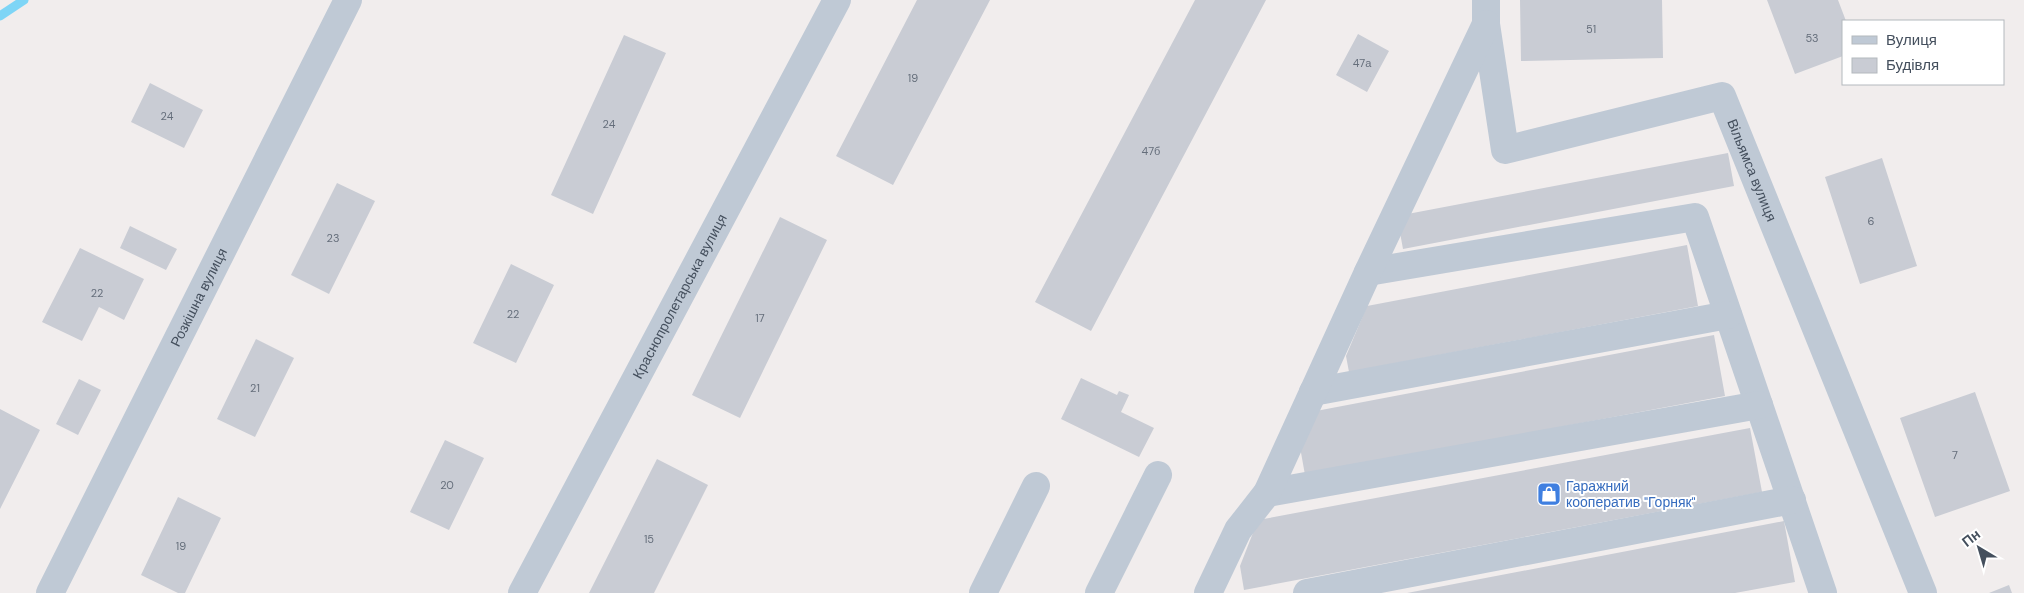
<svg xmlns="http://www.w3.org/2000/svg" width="2024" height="593" font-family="'DM Sans',sans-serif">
<rect width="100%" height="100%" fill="#f1eded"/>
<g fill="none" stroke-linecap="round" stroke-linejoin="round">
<!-- stream -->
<path stroke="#7ed5f6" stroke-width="9" d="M0,16L24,0"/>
</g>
<!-- building -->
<path fill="#c9ccd4" d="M917,0H990L893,185L836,156Z
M1195,0H1266L1091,331L1035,302Z
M1520,0H1662L1663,58L1521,61Z
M1767,0H1838L1846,21H1843V56L1795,74Z
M1358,34L1389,51L1367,92L1336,75Z
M624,35L666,53L593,214L551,195Z
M150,83L203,110L184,148L131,122Z
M1728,153L1734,186L1403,249L1397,216Z
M1882,158L1917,266L1860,284L1825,177Z
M337,183L375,201L329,294L291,275Z
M780,217L827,240L740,418L692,395Z
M130,226L177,249L166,270L120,248Z
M1687,245L1698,306L1349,372L1346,356L1367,306Z
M80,248L144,279L124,320L99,307L82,341L42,322Z
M511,264L554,285L516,363L473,343Z
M1714,335L1725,396L1305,475L1300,447L1316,411Z
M256,339L294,358L255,437L217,419Z
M1081,378L1117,395L1119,391L1129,395L1121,412L1154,428L1139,457L1061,419Z
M79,379L101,390L78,435L56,424Z
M1975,392L2010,491L1935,517L1900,418Z
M0,409L40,430L0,509Z
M1750,428L1762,492L1244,590L1240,566L1258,520Z
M445,440L484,458L449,530L410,512Z
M657,459L708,485L654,593H589Z
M178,497L221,518L185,593H178L141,575Z
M1784,521L1795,582L1735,593H1407Z
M2009,585L2012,593H1989Z"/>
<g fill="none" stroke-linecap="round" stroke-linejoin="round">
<!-- minor -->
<g stroke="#bfc9d5" stroke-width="28">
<path id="s1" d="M1486,0V24L1505,150L1722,96L1923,593"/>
<path d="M1368,272L1695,217L1823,593"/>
<path d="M1313,392L1728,315"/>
<path d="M1267,493L1759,405"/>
<path id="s2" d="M50,593L348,0"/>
<path id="s3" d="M522,593L837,0"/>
<path d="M983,593L1036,486"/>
<path d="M1099,593L1158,475"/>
<path d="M1208,593L1238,530L1267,493L1368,272L1486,24"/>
<path d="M1307,593L1792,500"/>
</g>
</g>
<!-- icons -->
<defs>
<g id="shop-square" transform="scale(1.25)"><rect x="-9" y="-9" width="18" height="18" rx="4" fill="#3f7fe0" stroke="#fff"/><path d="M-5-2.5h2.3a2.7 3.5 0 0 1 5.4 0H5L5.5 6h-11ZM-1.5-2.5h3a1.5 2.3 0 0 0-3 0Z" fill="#fff"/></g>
</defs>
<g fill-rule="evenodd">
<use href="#shop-square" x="1549" y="494"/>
</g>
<g text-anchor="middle" stroke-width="4" stroke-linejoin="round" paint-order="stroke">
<!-- number labels -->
<g font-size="11" fill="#656e7b">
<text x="1591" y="33">51</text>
<text x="1812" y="42">53</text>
<text x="1362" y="67">47а</text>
<text x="913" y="82">19</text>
<text x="167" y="120">24</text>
<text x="609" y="128">24</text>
<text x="1151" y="155">47б</text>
<text x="1871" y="225">6</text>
<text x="333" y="242">23</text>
<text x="97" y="297">22</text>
<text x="513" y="318">22</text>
<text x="760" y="322">17</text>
<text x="255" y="392">21</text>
<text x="1955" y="459">7</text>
<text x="447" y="489">20</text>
<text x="649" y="543">15</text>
<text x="181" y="550">19</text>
</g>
<!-- street labels -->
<g font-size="14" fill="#444f5d" stroke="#fff">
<text dy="5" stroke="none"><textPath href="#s1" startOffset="455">Вільямса вулиця</textPath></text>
<text dy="5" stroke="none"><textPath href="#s2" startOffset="331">Розкішна вулиця</textPath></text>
<text dy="5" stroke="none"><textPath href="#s3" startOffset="336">Краснопролетарська вулиця</textPath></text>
</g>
<!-- shop labels -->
<g font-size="14" fill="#366cbe" stroke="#fff" text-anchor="start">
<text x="1566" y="491">Гаражний<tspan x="1566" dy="16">кооператив "Горняк"</tspan></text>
</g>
</g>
<!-- legend -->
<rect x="1842" y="20" width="162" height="65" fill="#ffffff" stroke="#b4b9be"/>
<rect x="1852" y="36" width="25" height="8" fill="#bfc9d5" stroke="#b4b9be"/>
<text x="1886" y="45" font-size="15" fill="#444f5d">Вулиця</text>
<rect x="1852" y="58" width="25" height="15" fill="#c9ccd4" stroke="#b4b9be"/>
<text x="1886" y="70" font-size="15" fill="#444f5d">Будівля</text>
<!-- north arrow -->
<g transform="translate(1979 548) rotate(322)" stroke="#ffffff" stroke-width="4" paint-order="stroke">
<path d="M0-4L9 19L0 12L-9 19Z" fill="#444f5d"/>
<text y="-8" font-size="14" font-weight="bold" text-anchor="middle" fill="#444f5d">Пн</text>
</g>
</svg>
